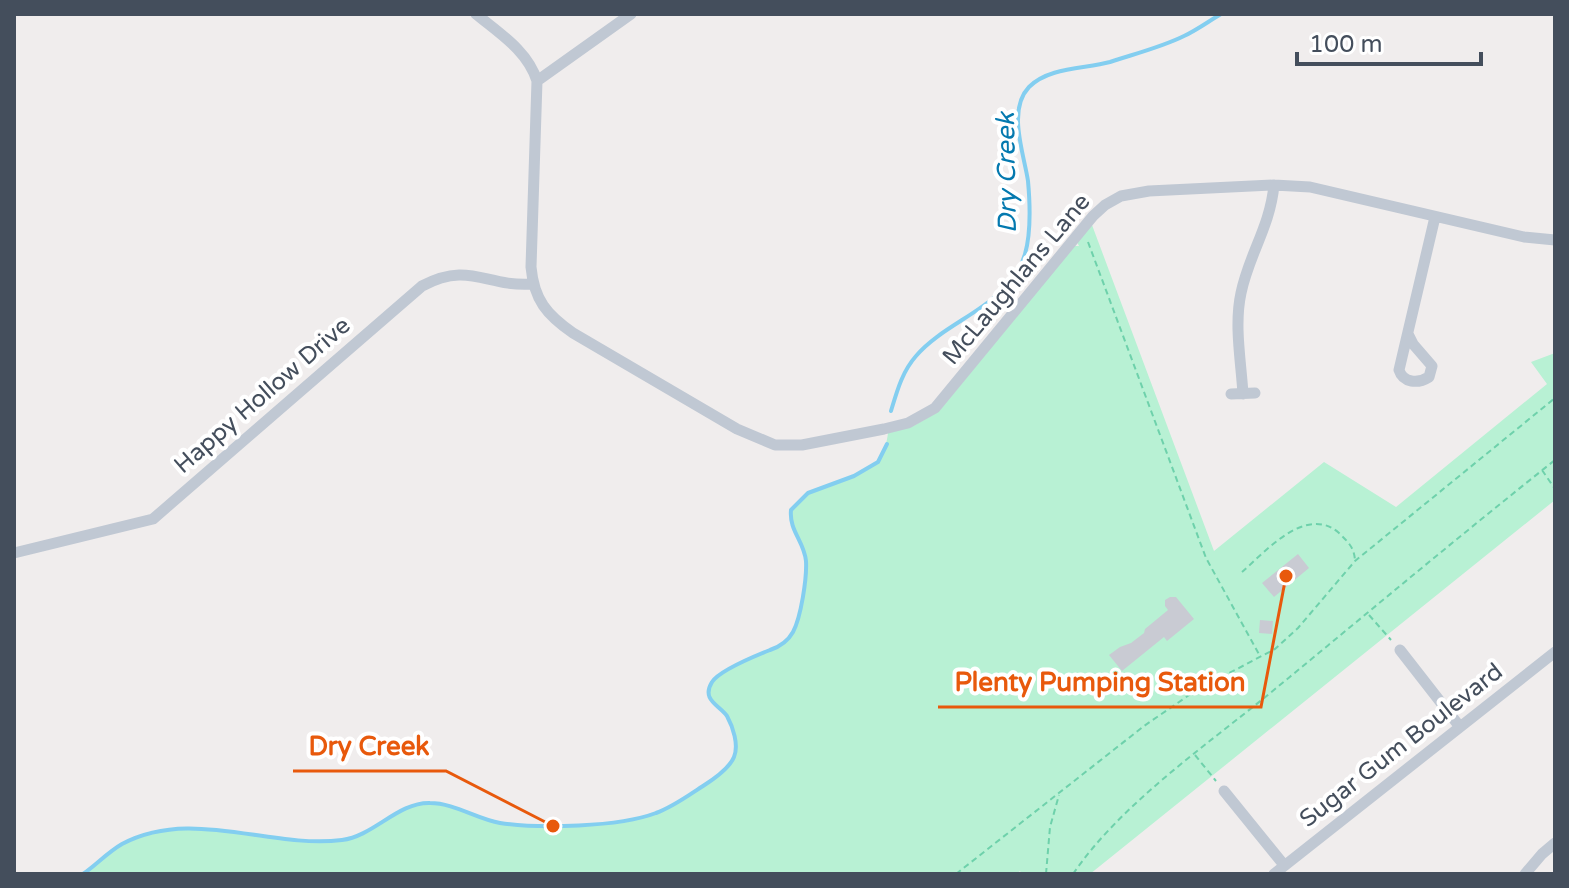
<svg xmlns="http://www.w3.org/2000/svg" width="1569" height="888" font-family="'Varela Round',sans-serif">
<rect width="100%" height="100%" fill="#f0eded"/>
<!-- green -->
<path fill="#b8f1d4" d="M1092,225L1214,551L1324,462L1396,507L1547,384L1531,362L1555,353V500L1090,874H1022L1020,871L1016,874H83C96,865 108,852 122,844C193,807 268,849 342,840C374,836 398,802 430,803C454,803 477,819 500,823C539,829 619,827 656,813C673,807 689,795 703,786C714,779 729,769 734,757C739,745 733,727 727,716C719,705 701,700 712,682C720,670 755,656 770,650C779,647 788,641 793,632C801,617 807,578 806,561C804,541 789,531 791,510C797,504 803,496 810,492C843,476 883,478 888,433L915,425L939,411L1074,246H1079L1077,242Z"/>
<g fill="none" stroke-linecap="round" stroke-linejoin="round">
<!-- stream -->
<path stroke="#83cef0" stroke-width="4" d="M891,411C897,391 902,372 916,356C946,320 1011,305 1025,254C1031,233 1030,203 1028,181C1024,154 1007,110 1029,87C1049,67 1084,69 1110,62C1134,54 1162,47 1184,36C1197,30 1209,21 1221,14
M83,874C96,865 108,852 122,844C192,807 268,849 342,840C374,836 398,802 430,803C454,803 477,819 500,823C539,829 619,827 656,813C673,807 689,795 703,786C714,779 729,769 734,757C739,745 733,727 727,716C719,705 701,700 712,682C720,670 755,656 770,650C779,647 788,641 793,632C801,617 807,578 806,561C804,541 789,531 791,510L808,493L854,476L878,462L887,444"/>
</g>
<!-- building -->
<path fill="#c9cbd3" d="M1298,554L1309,568L1274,597L1262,583Z
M1170,597H1176L1194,619L1167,641L1164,637L1122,671L1109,655L1120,647L1131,643L1144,633L1145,629L1168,610L1165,606V600Z
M1260,620L1273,621L1272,634L1259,633Z"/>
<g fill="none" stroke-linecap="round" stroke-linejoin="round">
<!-- path -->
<path stroke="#6ed1ab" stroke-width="2" stroke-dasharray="6 4" stroke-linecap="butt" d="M1088,242L1206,558L1260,656
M1542,470L1555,489
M1242,572C1265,552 1306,504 1339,533C1348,542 1354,547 1355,560
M1369,615L1391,640
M1195,755L1216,781
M193,874H214
M956,874L1144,726L1195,691L1275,649L1298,628L1355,561L1555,398
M1046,874L1050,827L1059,795
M1073,874C1120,805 1204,747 1269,694C1364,616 1458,537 1555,460"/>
<!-- street -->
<path stroke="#c0c8d3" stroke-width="11" d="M476,14C499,33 528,51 537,81L531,267C534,300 547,315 573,333L737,429L775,445H802L884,429L908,423L935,408L1093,216L1105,205L1121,196L1149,191L1274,185L1310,187L1524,237L1555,240
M537,81L631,14
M1408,334L1413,344L1432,366L1429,377C1418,384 1403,383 1399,370L1435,217
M1231,394L1255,393
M1243,394C1241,361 1234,325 1241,293C1249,254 1270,227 1274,185
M14,553L153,519L422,286C470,261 485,287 532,284
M1400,650L1460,727
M1224,791L1284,865
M1274,874L1555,652
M1525,874L1542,854L1555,843"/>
</g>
<g text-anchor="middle" stroke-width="8" stroke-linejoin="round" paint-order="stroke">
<!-- street labels -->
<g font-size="24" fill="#444e5c" stroke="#fff">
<text transform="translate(1016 279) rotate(-50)" y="8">McLaughlans Lane</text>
<text transform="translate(262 395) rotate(-41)" y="8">Happy Hollow Drive</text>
<text transform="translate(1401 745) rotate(-38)" y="8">Sugar Gum Boulevard</text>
</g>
<!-- water labels -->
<g font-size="26" font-style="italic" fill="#0479af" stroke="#fff">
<text transform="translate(1006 173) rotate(-91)" y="9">Dry Creek</text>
</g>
</g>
<!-- callouts -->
<path fill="none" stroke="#e8590c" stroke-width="3" d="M1286 576L1261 707H938M553 826L446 771H293"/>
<g fill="#e8590c" stroke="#fff" stroke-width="3">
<circle cx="1286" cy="576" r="8"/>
<circle cx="553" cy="826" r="8"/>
</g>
<g font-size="26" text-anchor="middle" font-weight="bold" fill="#e8590c" stroke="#fff" stroke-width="8" stroke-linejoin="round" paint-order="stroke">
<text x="1100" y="691">Plenty Pumping Station</text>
<text x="369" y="755">Dry Creek</text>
</g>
<!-- border -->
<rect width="1569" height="888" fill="none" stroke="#444e5c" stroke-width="32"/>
<!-- scale -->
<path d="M1297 52v12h184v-12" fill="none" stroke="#444e5c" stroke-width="4"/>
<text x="1309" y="52" font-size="24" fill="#444e5c" stroke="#ffffff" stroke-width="6" paint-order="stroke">100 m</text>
</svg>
